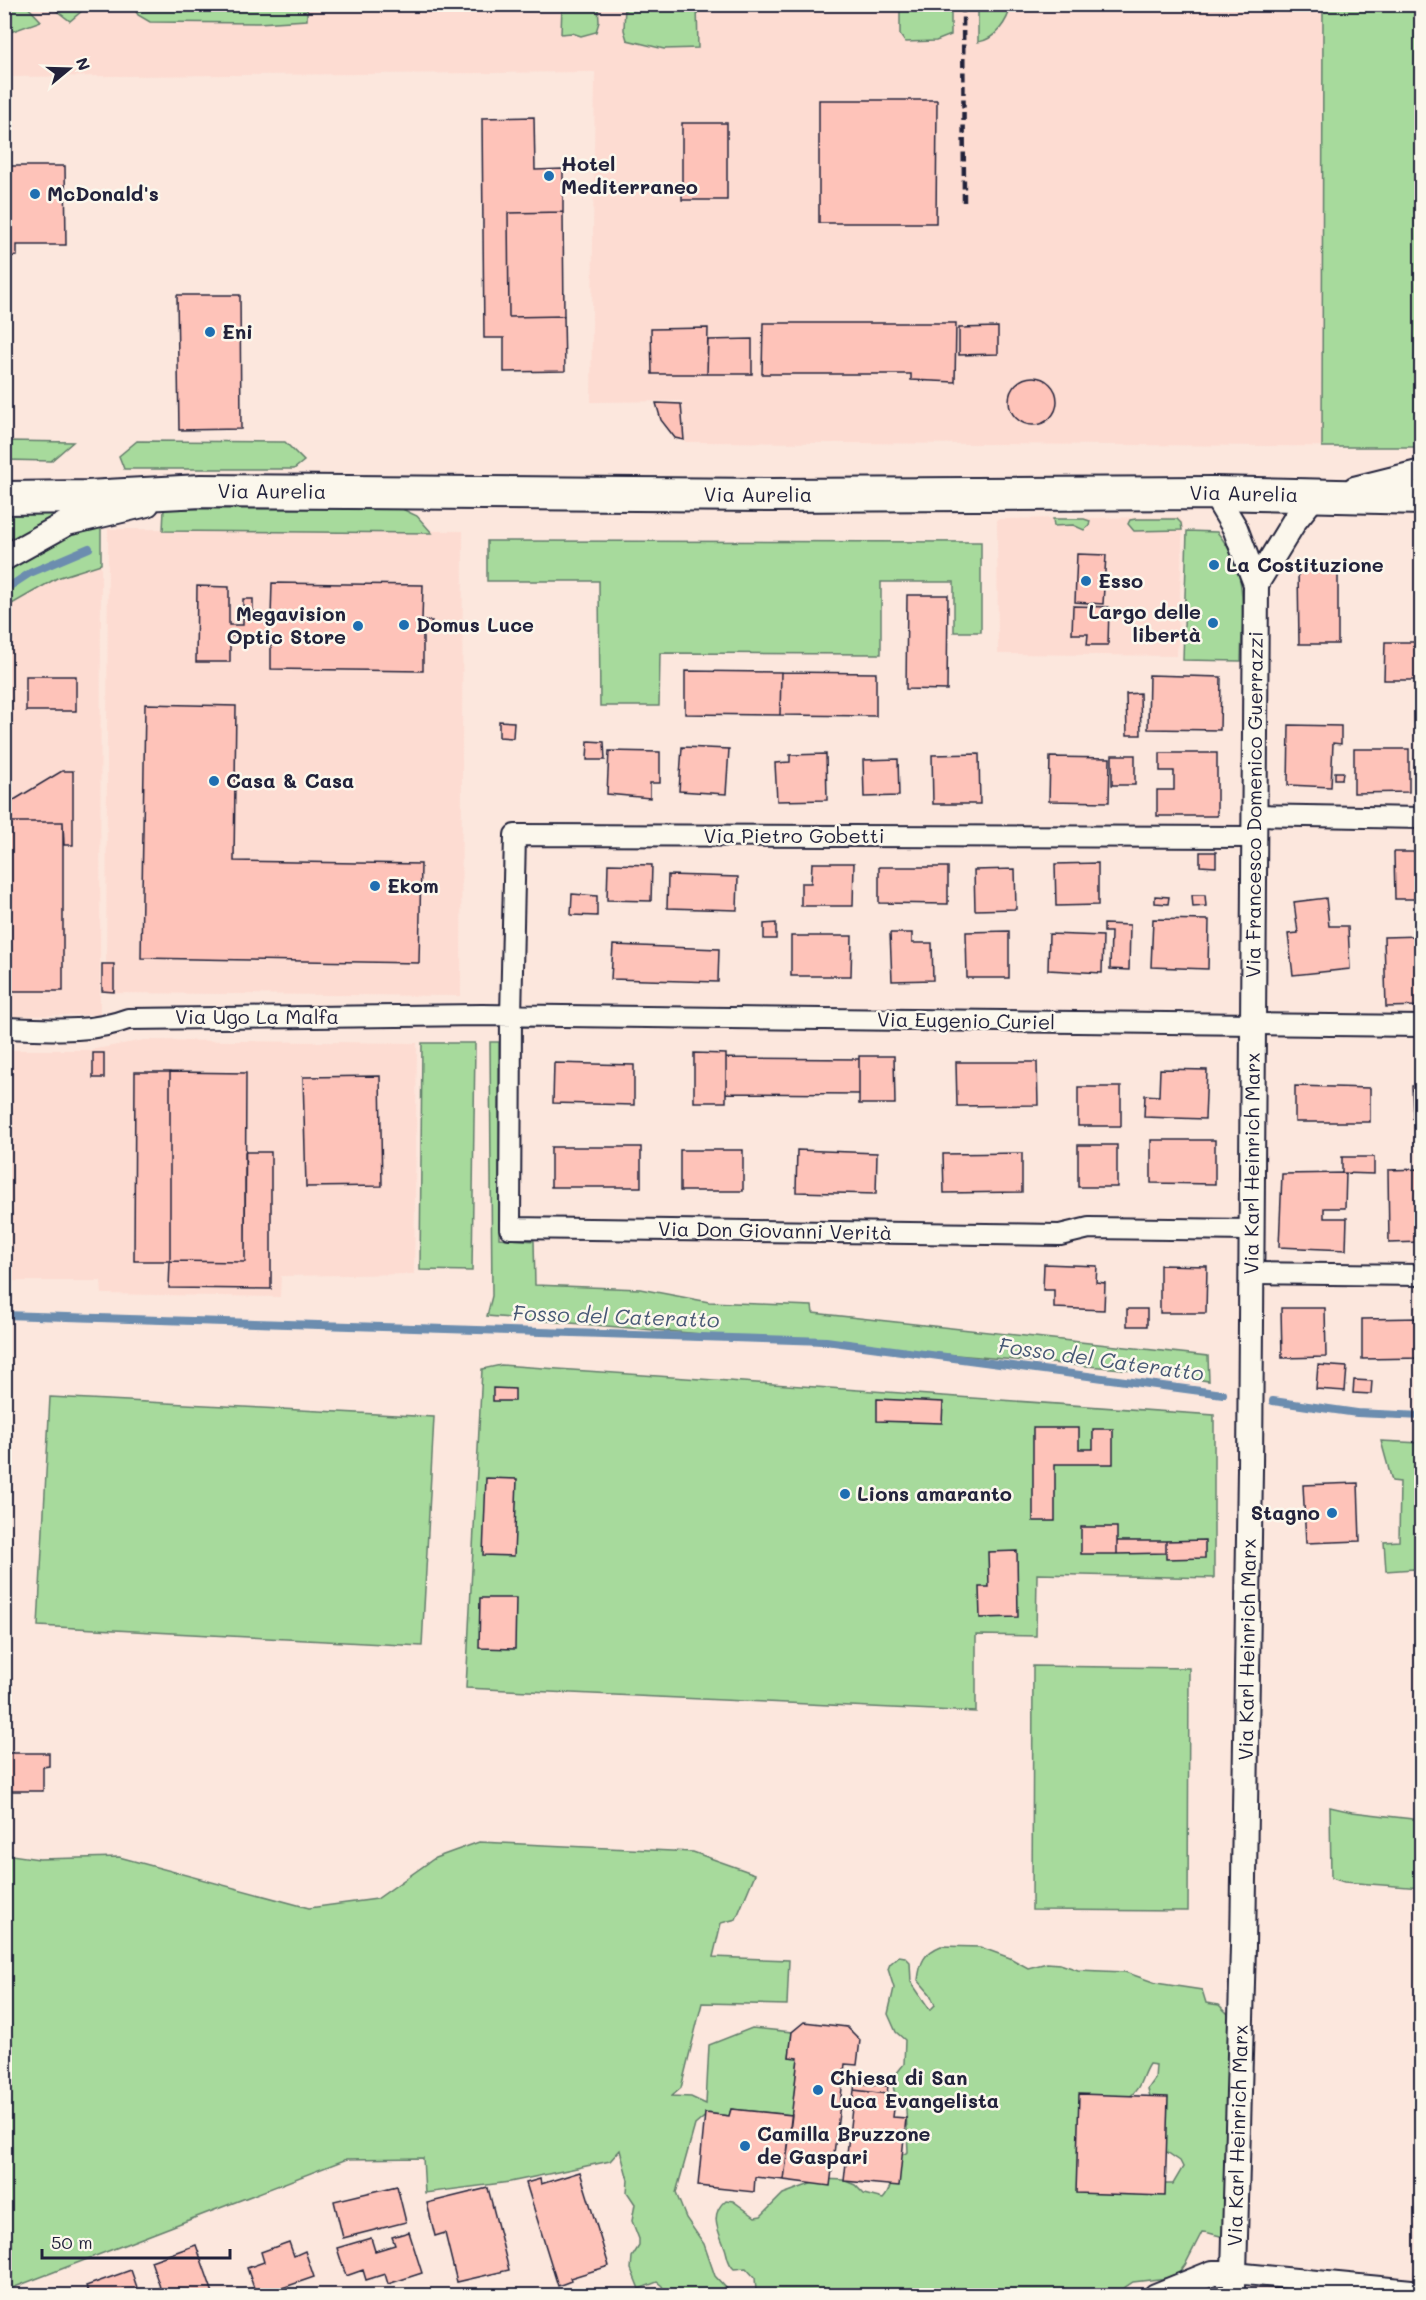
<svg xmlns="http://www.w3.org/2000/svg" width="1426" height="2300" font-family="Mali,sans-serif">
<rect width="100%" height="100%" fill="#fce7dd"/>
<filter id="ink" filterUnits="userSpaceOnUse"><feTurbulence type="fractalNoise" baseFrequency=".0167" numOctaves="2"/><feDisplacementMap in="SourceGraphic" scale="12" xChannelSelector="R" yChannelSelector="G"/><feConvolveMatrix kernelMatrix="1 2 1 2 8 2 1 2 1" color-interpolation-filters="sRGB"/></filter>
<g filter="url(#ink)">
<!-- built -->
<path fill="#fddcd2" d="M4,5H1421V447L685,442L682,401L591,402L595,72L5,77Z
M1179,517L1183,523L1177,656L998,654L997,519Z
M108,529L463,531L461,996L106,993Z
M101,564L100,1015L5,1016V608L57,578Z
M144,1040L417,1043L414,1274L281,1276L280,1297L102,1294L101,1281H5L4,1050H90Z"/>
<!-- green -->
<path fill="#a7da9c" stroke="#647e6c" stroke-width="1.5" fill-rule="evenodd" d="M5,4L26,5L41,21L5,34Z
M49,5H89L70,21Z
M132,5H307V20L258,23L150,22L138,15Z
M562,5H598L599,22L596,32L581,36L572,33L561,34Z
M625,5H697L698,48L664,49L627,40L624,30Z
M900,5H951V35L936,41L905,42L900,35Z
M978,5H1011C1008,21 995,40 978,42Z
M1323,5H1421V447H1322Z
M5,441L73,442L51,461L5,460Z
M137,441L285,442L304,461L294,469H124L119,456Z
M400,508L417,516L432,533L163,531L164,509Z
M5,512L60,514L5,545Z
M1053,519H1084L1090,521L1089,526L1084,530L1073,525L1054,526Z
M1136,519H1177L1181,523L1182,530L1134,531L1128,524L1130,520Z
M101,526V564L57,578L5,608V569C35,552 66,533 101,526Z
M1187,531L1217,532C1250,572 1242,612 1241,661L1183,660Z
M487,541L981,542V632H954V582H881V654L660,653L659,706H600L599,581H487Z
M490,1042H499V1238L534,1241L535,1285L640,1289L709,1302L812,1306L813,1313L1208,1356L1209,1381L1135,1370L487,1316L492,1296Z
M422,1043H475L472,1271L420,1270Z
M501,1365L1214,1415V1578L1037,1574L1036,1636L976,1635V1712L466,1688L482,1369Z
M50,1397L434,1417L422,1646L38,1626Z
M1381,1441L1421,1443V1576L1414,1569L1386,1571L1384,1542L1399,1541L1400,1482L1392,1481Z
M1033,1666L1189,1668L1188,1911L1032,1910Z
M1330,1807L1352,1812L1421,1820V1888L1344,1882L1331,1878Z
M479,1842L693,1852L755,1874L736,1919L721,1923L713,1957L789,1960L787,2005L702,2003L681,2088L672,2096L691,2097L706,2104L709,2045L752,2028L792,2032L789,2057L798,2058L792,2115L731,2109L729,2116L709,2113L695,2125L676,2193L686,2218L704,2244L715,2276L729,2291L740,2295H665L662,2286L657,2282L639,2289L631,2269L632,2257L639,2246V2239L632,2221L635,2204L627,2192L628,2180L620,2150L610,2161L510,2182L425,2193L423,2158L347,2159L7,2290L8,2295L5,2296V1854L39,1859L119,1857L309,1908L377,1899L435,1858Z
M941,1946L980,1947L1010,1958L1028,1968L1047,1963L1060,1964L1078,1970L1125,1972L1156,1983L1202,1990L1206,2003L1219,2005L1233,2019L1227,2237C1218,2237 1211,2232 1202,2232L1185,2265L1176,2277L1133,2282L1112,2296L752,2295L756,2290L755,2278L746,2268L734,2269C727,2263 728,2256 725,2248C719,2232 708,2215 726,2200L733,2201L755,2217L761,2216L783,2194L824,2179L843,2180L855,2185L864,2194L883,2199C893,2189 891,2171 896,2158L908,2152L906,2109L902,2103L896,2099L893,2086L896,2074L904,2064L905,2040L896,2032L888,2014L894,1988L888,1969L890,1964L899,1956L905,1957L910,1962L911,1982L930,2010L935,2005L930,1994L918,1980C920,1962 924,1953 941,1946ZM1149,2064L1156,2065L1155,2079L1148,2089L1164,2150L1180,2161L1183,2167L1173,2184H1160L1128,2098C1142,2088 1141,2076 1149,2064Z"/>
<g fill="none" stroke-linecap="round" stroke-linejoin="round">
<!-- stream -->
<path stroke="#6c8daf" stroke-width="8" d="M4,590L30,573L89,548
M4,1315L826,1341L1223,1394
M1273,1401L1357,1413L1422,1416"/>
</g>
<!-- building -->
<path fill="#fec3b9" stroke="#22223b" stroke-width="1.5" d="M819,100H937L936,223H819Z
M534,117L535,170L563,169V212L508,213L509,317L564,316L565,371L504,372V338H484L482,118Z
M682,123H727V200H682Z
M4,166H65L66,245H17V256L4,257Z
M563,212L564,316L509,317L508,213Z
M177,295H240L241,429L179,430Z
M763,323H956L955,382L911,380V374H762Z
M998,327V354L959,355V328Z
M708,328L707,374H652L651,329Z
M752,339V374H707L708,340Z
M1009 401a24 24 0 1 1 48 0a24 24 0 1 1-48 0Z
M656,403L681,404L684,440L675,438L661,420Z
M1077,554L1106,555L1103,604L1075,602Z
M1338,566V644H1299L1298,567Z
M272,583L423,585L422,621H432L431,632H423V671L271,669V636H230V662H196L197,586L229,587V625H243V599H253V618H271Z
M907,595H948L947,690L906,689Z
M1073,606L1109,607L1108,645H1087L1088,634H1072Z
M1385,642H1422V680H1384Z
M685,671L781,672L780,715L685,714Z
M781,672L876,673V716L780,715Z
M1149,675L1221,677L1220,730L1148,729Z
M26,676H76V711H26Z
M1140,693L1141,735H1127L1126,694Z
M145,704L236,706L234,861L421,864L419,963L141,958Z
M499,721L514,722L513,738L499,737Z
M1289,725L1341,726V744L1333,743L1331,787L1288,785Z
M588,741L604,742L605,760H587Z
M682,747L729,749L726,794L679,791Z
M1354,749H1409V792L1354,793Z
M609,751L660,752V783H650V798L607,794Z
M1160,753H1217V816H1157V790H1174V771H1160Z
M826,754L827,800L777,801L775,763L790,762V755Z
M979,754L980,804H933L932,755Z
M1112,755H1135V785H1112Z
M1050,757L1110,758L1109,802L1049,801Z
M898,759L899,796L864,797L863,760Z
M62,771H73V845H64L63,822H4V806Z
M1335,772H1343L1342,779H1335Z
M4,822H63V991H4Z
M1200,852H1216V867L1200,866Z
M1394,852H1422V899H1395Z
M812,863H854L853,906H801V883H811Z
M1098,863V905L1056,906L1055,864Z
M608,864L652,865L651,901L607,900Z
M879,867H948V904L879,903Z
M1015,869L1016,909L975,910L974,870Z
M668,875L738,877L737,910L667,908Z
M572,894L597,896V916L571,915Z
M1192,895H1205L1206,906L1193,907Z
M1155,896L1169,897L1168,904L1155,903Z
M1326,898L1329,926H1348L1350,969L1293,975L1288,934L1298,933L1294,902Z
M1153,919L1209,920L1208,969L1151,967Z
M776,923V939H764V924Z
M1104,924L1130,925L1129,970L1110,969L1111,932H1104Z
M1009,931V978H967L966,932Z
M890,933H912V943H932L933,980L892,981Z
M1049,934L1103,936L1102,973L1048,970Z
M791,936H852L851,976H791Z
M1422,936V1006L1386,1007L1384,937Z
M613,945L719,949L718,982L611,979Z
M102,964H114V992L102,991Z
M93,1053H104V1078H93Z
M694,1053L726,1054V1102H694Z
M859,1056H894L895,1104H859Z
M726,1058L859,1059V1094L726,1093Z
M956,1062H1037L1038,1105L957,1106Z
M554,1063L634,1065V1105L553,1103Z
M1160,1069L1207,1070L1205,1119L1144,1117L1145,1095L1159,1096Z
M135,1072H170V1261H134Z
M170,1072L246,1073L245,1262L170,1261Z
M380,1076L382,1186L306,1187L303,1077Z
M1295,1086L1370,1088V1122H1295Z
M1412,1086H1422V1119H1413Z
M1078,1087H1121V1126H1078Z
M1151,1140H1215V1184L1151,1183Z
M1078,1145H1117V1187H1078Z
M551,1147H641V1187H551Z
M680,1150H743V1191H680Z
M797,1150L877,1153L876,1194L796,1192Z
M245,1152H271V1289L169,1288L170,1261L245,1262Z
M1022,1153V1192L944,1193L943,1154Z
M1342,1157H1374V1174L1342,1173Z
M1422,1169V1242L1389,1243L1388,1170Z
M1346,1173L1345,1208H1324V1218H1347L1346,1250L1279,1247L1282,1174Z
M1044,1264L1097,1266L1096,1282L1105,1283L1104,1310L1054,1308V1290H1043Z
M1160,1265L1207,1266L1206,1313H1160Z
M1281,1308H1325L1326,1357L1282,1358Z
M1127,1309H1147V1326H1127Z
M1422,1318V1358L1362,1359V1319Z
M1318,1365L1347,1367L1345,1391L1316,1389Z
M1354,1380L1372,1381L1371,1394L1353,1393Z
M493,1388L515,1389V1401H493Z
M877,1399L943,1402L942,1423L877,1421Z
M1033,1428H1079V1449H1093V1429H1113V1464H1055V1521H1033Z
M486,1478L517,1479L514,1556L483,1555Z
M1358,1483L1360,1541L1306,1543L1303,1485Z
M1081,1527H1117V1554H1081Z
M1205,1540V1558L1166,1559V1541Z
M1117,1541H1166V1553L1117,1554Z
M1017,1551L1018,1617L980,1618L979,1587H989L988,1552Z
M480,1598H516L515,1649L479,1648Z
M7,1753H49V1766L43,1767V1791H6Z
M804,2022L847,2027L860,2040L857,2065L845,2064L830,2186L784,2180L798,2058L789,2057L792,2032Z
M855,2083L888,2086L887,2094L854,2090Z
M854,2090L887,2094L895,2101L893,2117L906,2118L899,2186L844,2181Z
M1079,2094L1168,2097L1165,2196L1076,2193Z
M731,2109L792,2115L784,2180L755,2177L754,2192L698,2186L705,2113L729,2116Z
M580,2172L609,2266L570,2278L571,2281L558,2286L526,2183L540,2179L541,2184Z
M397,2186L406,2222L343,2238L334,2201Z
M488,2188L509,2270L457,2282L445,2233L435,2236L427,2203Z
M409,2232L422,2273L388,2284L385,2274L366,2280L363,2270L346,2276L337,2248L371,2238L375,2251L395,2245L392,2237Z
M289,2242L294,2256L305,2251L314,2277L282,2288L284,2296H253L251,2289L254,2288L247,2268L264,2262L261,2252Z
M196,2245L214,2296H163L151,2261Z
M131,2270L140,2296H90L86,2286Z"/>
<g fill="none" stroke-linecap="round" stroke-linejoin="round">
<!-- minor casing -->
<g stroke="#22223b" stroke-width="24">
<path id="minor" d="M1354,487L1422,470
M1255,815L1422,818
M4,1028C46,1029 88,1034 128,1019L482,1015L1422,1026
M1251,1230L1089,1228L1060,1235L510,1228L511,1016L515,835L1255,837
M1251,1273L1422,1275
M1234,2296V2273L1422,2291"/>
</g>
<!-- tertiary casing -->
<g stroke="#22223b" stroke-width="28">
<g id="tertiary">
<path d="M4,558L67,523L147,504"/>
<path d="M1256,584L1295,520L1315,495"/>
<path id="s1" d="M1156,2296L1213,2273H1234L1243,1946L1250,1469L1256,584L1235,528L1214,493"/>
</g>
</g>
<!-- primary casing -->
<g stroke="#22223b" stroke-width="36">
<g id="primary">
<path id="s2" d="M4,498L87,497L201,491L769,495L1214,493L1422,498"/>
</g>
</g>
<!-- minor -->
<use href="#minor" stroke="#fbf7ec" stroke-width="20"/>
<!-- tertiary -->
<use href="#tertiary" stroke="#fbf7ec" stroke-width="24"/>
<!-- primary -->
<use href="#primary" stroke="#fbf7ec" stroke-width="32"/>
<!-- rail -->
<path stroke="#22223b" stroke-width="4.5" stroke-dasharray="9 4.5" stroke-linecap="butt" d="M963,4L964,204"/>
</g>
</g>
<!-- markers -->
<g fill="#1f6fb2" stroke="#fbf7ec" stroke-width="2">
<circle cx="549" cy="176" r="6"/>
<circle cx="35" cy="194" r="6"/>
<circle cx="210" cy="332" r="6"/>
<circle cx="1214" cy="565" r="6"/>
<circle cx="1086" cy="581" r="6"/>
<circle cx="1213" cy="623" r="6"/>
<circle cx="404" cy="625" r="6"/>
<circle cx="358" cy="626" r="6"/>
<circle cx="214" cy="781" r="6"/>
<circle cx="375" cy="886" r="6"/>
<circle cx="845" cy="1494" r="6"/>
<circle cx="1332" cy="1513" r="6"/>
<circle cx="818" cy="2090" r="6"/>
<circle cx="745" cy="2146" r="6"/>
</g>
<g text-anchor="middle" stroke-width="5" stroke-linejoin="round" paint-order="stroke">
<!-- poi labels -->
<g font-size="20" font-weight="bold" fill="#22223b" stroke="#fbf7ec" text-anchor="start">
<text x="561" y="171">Hotel<tspan x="561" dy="23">Mediterraneo</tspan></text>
<text x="47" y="201">McDonald's</text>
<text x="222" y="339">Eni</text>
<text x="1226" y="572">La Costituzione</text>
<text x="1098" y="588">Esso</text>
<text x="1201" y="619" text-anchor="end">Largo delle<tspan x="1201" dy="23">libertà</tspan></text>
<text x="346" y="621" text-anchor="end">Megavision<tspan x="346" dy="23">Optic Store</tspan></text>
<text x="416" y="632">Domus Luce</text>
<text x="226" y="788">Casa &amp; Casa</text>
<text x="387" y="893">Ekom</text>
<text x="857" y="1501">Lions amaranto</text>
<text x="1320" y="1520" text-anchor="end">Stagno</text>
<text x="830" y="2085">Chiesa di San<tspan x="830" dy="23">Luca Evangelista</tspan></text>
<text x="757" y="2141">Camilla Bruzzone<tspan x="757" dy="23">de Gaspari</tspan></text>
</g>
<!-- street labels -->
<g font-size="20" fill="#22223b" stroke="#fbf7ec">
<text dy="7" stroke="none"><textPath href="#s2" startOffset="268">Via Aurelia</textPath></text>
<text dy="7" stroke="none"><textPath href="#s2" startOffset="754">Via Aurelia</textPath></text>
<text dy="7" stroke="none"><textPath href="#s2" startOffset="1240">Via Aurelia</textPath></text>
<text dy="7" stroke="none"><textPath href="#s1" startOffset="1551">Via Francesco Domenico Guerrazzi</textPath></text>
<text x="794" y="843">Via Pietro Gobetti</text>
<text x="257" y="1024">Via Ugo La Malfa</text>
<text transform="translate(966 1021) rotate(1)" y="7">Via Eugenio Curiel</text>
<text dy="7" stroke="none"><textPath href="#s1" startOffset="1192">Via Karl Heinrich Marx</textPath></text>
<text transform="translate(775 1231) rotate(1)" y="7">Via Don Giovanni Verità</text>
<text dy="7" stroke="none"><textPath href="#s1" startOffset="706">Via Karl Heinrich Marx</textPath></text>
<text dy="7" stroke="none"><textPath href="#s1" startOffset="220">Via Karl Heinrich Marx</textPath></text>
</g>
<!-- water labels -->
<g font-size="21" font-style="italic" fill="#475875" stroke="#fbf7ec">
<text transform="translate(616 1317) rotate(2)" y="7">Fosso del Cateratto</text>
<text transform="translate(1101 1360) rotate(8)" y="7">Fosso del Cateratto</text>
</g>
</g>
<!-- margin -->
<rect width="1426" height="2300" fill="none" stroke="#fbf7ec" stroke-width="24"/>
<rect x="12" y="12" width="1402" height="2276" fill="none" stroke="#22223b" stroke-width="2" filter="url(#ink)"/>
<!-- north arrow -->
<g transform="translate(69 69) rotate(71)" stroke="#fbf7ec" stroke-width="4.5" paint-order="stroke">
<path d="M0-4.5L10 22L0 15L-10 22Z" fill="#22223b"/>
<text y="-9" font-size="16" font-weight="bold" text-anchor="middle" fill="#22223b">N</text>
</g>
<!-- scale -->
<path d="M42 2249v9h188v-9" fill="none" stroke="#22223b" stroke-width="3"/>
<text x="51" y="2249" font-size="18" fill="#22223b" stroke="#fbf7ec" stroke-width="4.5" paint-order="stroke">50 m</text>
</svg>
